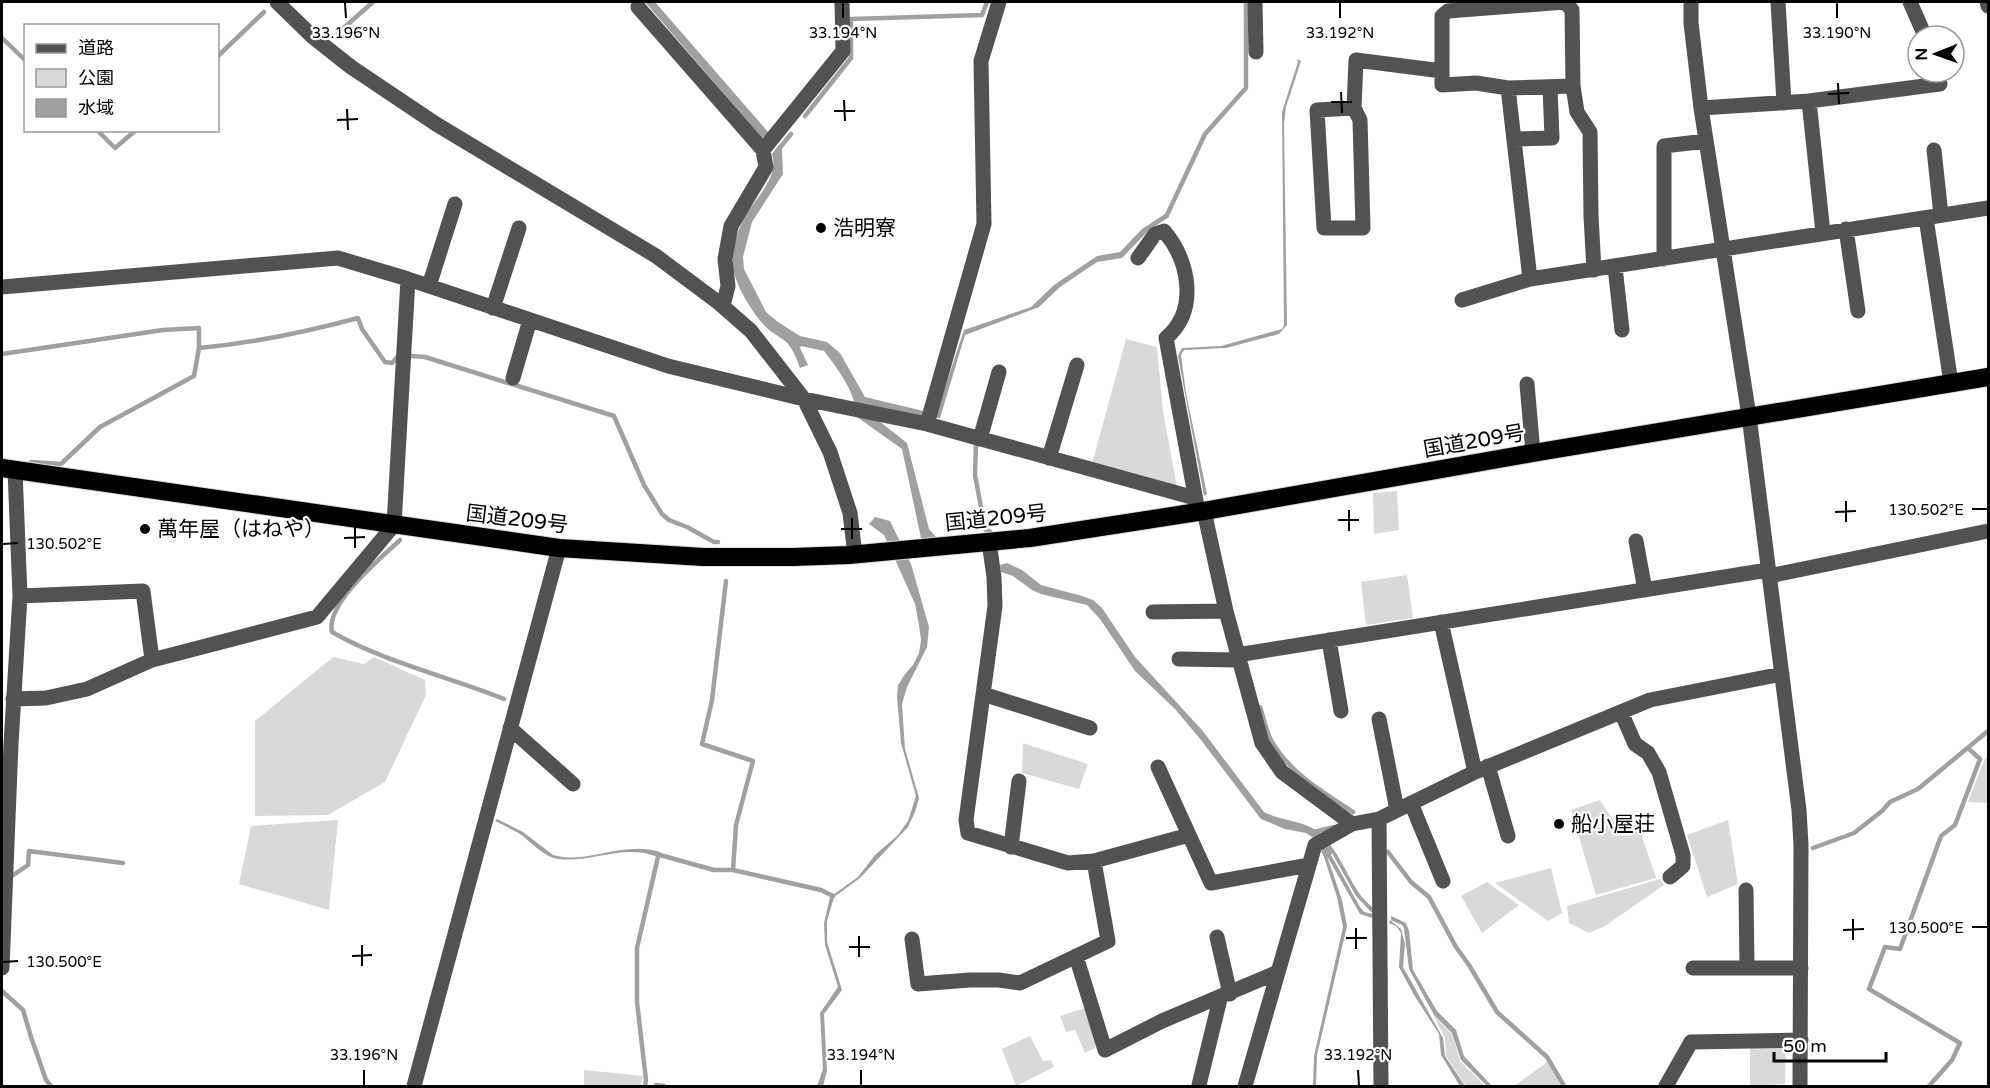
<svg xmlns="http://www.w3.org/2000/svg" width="1990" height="1088" font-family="'Varela Round','Noto Sans JP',sans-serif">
<rect width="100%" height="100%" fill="#fff"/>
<!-- green -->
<path fill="#d9d9d9" d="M1126,339L1157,347L1163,411L1177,487L1092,464Z
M1397,491L1399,530L1374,534L1373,493Z
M1407,575L1413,618L1366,625L1361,582Z
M333,657L364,664L374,657L425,680L426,695L385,782L328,815L255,816V721Z
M1023,743L1088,764L1079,789L1022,773Z
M1985,758H1988V803L1968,802Z
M1600,800L1618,828L1637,822L1656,878L1596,895L1571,810Z
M338,820L329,910L239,884L251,826Z
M1728,820L1738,884L1707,897L1687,835Z
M1551,868L1562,913L1548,921L1495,883Z
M1660,879L1664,885L1605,926L1589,933L1569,923L1567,906Z
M1487,882L1519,905L1482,933L1461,896Z
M1088,1007L1095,1042V1048L1085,1053L1075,1030L1066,1032L1060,1016Z
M1433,1015L1452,1034L1460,1061L1485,1086H1466L1446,1056L1445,1038Z
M1030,1036L1043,1061L1051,1060L1054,1067L1016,1086L1002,1049Z
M1786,1045L1785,1084L1750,1086V1046Z
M1547,1062L1561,1086H1514Z
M584,1070L643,1076L641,1086H584Z"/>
<!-- water -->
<path fill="#a0a0a0" d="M645,2H655L769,133L762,138Z
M1297,59L1301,61L1286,107L1284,124L1287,325L1279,334L1226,348L1184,350L1181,355L1186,393L1207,494L1204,496L1178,356L1182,348L1221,346L1282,329L1284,326L1282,112L1298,62Z
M779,145L782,150L783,174L752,222L743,257L744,269L766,312L778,322L800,336L827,342L840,353L865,397L936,414L964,330L1031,307L1054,285L1097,256L1120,252L1142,229L1168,212L1169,217L1149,230L1122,258L1097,262L1060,287L1039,307L965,335L940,418L874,417L907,443L929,529L938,539L922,540L921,538L902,449L857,417C856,393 838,369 824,351L801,346L800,348L808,365L800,368C797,360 794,351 788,344C782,337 772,334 766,327C753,314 735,285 733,267C732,253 736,235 742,222C752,201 780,179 772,154Z
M875,517L890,521L911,564L929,627L927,647L907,687L902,704L905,749L919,798L915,812L908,827L860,878L834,897L827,921V942L842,990L824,1014L827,1071L823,1086H817L823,1069L820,1013L838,987L825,945L824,923L830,897L858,877L875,855L898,835L908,821L916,796L901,743L897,697L898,685L905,674L913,665L919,653L921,640L919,625L915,604L884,535L869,524Z
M1007,563L1022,570L1041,585L1082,596L1093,600L1102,608L1135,657L1202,730L1264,812C1280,821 1302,820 1317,831C1337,847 1345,872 1359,893C1363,899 1370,905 1375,910L1372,913L1356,896L1332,853L1331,855L1360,907L1364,912L1373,914L1372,918L1360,914L1327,856L1342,900L1347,926L1317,1055L1316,1086H1313L1314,1056L1343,927L1337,897L1324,857L1315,839L1306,833L1285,829L1261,819L1201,740L1175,709L1135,671L1100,619L1087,605L1041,594L1032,590L1013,576L1001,572L1000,565Z
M497,819L523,832L553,855C586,865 623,840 660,852V855L658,857C623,843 593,863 558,859C544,857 531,842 520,834C512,829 503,825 495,821Z
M1391,916L1406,923L1409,931L1413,970L1437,1011L1456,1030L1464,1056L1492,1086H1487L1461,1060L1452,1033L1434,1015L1409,969L1404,928L1402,925L1391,920Z
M1390,920L1401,929L1405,944L1403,967L1443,1038L1445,1056L1465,1086H1460L1441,1055L1439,1034L1414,995L1399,967L1401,933L1396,926L1389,923Z"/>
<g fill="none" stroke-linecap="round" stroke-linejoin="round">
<!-- stream -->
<path stroke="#a0a0a0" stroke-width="4.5" d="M338,33L373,2
M2,38L26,61
M218,56L264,12
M805,116L851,58V19L982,15L987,2
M97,130L115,148L136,130
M778,150L791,134
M1167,215L1205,134L1246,88V2
M2,354L163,330L199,328V348C254,343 306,332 358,318L362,329L385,362L392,363L399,355L425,357L614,416L644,485L662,514L669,520L687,527L714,542H718
M976,441L975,475L985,529L990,532
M31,462L61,464L100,427L194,376L199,348
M400,540C381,558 325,604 332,632C386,663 447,676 504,699
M1260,707C1264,718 1266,732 1272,742C1291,774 1323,792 1353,812
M1314,832L1334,827
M1813,848L1854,833L1882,811L1890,802L1918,789L1988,731
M1388,852L1411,882L1429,897L1456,947L1469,965L1497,1012L1547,1057L1564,1086
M660,855L714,870H733L736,825L753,761L702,744L712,700L726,581
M733,870L821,890L833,896
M9,878L28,865L29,851L123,863
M2,991L23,1010L31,1037L46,1080L51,1086
M656,1085L664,1086
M645,1086L646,1080L637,1002V948L658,857
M1929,1086L1952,1060L1960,1043L1869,989L1885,947L1900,949L1941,836L1955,825L1980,759L1968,748"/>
<!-- highway casing -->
<g stroke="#dbdbdb" stroke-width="20">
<path id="highway" d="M2,468L559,548L703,557H793L849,555L1030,538L1204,511L1533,453L1988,377"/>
</g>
<!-- minor -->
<path stroke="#525252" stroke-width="15" d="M277,2L313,37L351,67L436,124L656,256L719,303L751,331L804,399L830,452L850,513L855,555
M1255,2L1256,52
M1565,2L1572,10L1573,86L1508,88L1476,83L1442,85V16L1448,11Z
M1691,2V23L1701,108L1749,416L1799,810L1801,845L1800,1086
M1778,2L1784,103
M1910,2L1925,36
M1987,2L1988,6
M638,7L763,150L766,167L731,226L725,259L728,286L723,306
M1573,86L1577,112L1590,132L1591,216L1594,270
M1508,88L1530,279
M1809,101L1823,233
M1354,108L1317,110L1324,228H1363L1360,120L1354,108L1356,60L1442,71
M1701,108L1809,101L1940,84L1936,72
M1514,139L1552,138L1550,87
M763,150L843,51L842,2
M1934,150L1941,215
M1926,218L1951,383
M1846,229L1858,311
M1138,258L1155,234L1164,231C1189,260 1199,310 1166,338L1197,506
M1664,259V146L1706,141
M1615,267L1622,330
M429,286L455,204
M2,287L338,258L408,279L668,366L804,399L927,424L1195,498
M1462,300L1530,279L1988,208
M493,308L519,228
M513,378L530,320
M1527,384L1533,453
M927,424L984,224L981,61L999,2
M980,439L999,372
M1049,458L1077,365
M1204,511L1226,611L1262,743L1282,772L1352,824
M1636,541L1645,590
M989,542L994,577L995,606L966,820L968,833L1068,863L1094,861L1189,835
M1769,576L1988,531
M20,596L143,591L152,660
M1153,612L1226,611
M1441,622L1475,772
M1329,640L1341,711
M1237,655L1768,570
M1179,659L1238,660
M983,694L1090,728
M13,699L46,698L87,689L152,660L317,617L394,525L408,279
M1621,712L1635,744L1648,753L1659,772L1683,855V866L1670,877
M1379,719L1397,810
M510,728L573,784
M1488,766L1508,836
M1158,767L1211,883L1309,865
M1411,803L1443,881
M1379,819L1381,1086
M1011,847L1019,781
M1746,890L1747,968
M1217,937L1230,994
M912,939L918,984L970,980H999L1020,983L1108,941L1094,861
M1076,956L1105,1050L1162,1021L1278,972
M2,968L11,744L20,596L15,470
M1693,968H1801
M1199,1085L1220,999
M414,1086L559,548
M1245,1086L1315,845L1352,824L1379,819L1475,772L1650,700L1782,674
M1666,1086L1691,1042L1801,1040"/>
<!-- highway -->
<use href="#highway" stroke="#000" stroke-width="18"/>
</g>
<!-- ticks -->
<path fill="none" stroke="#000" stroke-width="2" d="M345,3L346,18M843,3V18M1340,3V18M1837,3V18M1838,83L1839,104M1341,92L1342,113M1828,94L1849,93M844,100L845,121M1331,102H1352M347,109L348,130M834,111H855M337,120L358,119M1846,501V522M1972,509H1987M1349,510V531M1835,512L1856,511M852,518V539M1338,520H1359M355,527V548M841,529H862M344,538L365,537M3,544L18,543M1853,919V940M1972,927H1987M1356,928V949M1843,930L1864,929M859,936V957M1346,938H1367M362,945V966M849,947H870M352,956L372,955M3,962L18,961M364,1070V1085M861,1070V1085M1358,1070L1359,1085"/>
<!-- markers -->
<g fill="#000" stroke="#fff" stroke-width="2">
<circle cx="821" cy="228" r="6"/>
<circle cx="145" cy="529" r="6"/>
<circle cx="1559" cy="824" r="6"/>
</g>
<g text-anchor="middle" stroke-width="4.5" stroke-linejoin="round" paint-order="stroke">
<!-- poi labels -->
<g font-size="21" fill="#000" stroke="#fff" text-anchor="start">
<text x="833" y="235">浩明寮</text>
<text x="157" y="536">萬年屋（はねや）</text>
<text x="1571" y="831">船小屋荘</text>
</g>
<!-- street labels -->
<g font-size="21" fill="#000" stroke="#fff">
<text transform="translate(1474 441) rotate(-10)" y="7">国道209号</text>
<text transform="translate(996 518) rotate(-6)" y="7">国道209号</text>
<text transform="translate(517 519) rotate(7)" y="7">国道209号</text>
</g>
</g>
<g font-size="15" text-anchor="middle" fill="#000" stroke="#fff" stroke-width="4.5" stroke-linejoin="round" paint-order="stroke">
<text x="346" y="38">33.196°N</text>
<text x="843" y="38">33.194°N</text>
<text x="1340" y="38">33.192°N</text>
<text x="1837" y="38">33.190°N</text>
<text x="1926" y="515">130.502°E</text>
<text x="64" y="549">130.502°E</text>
<text x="1926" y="933">130.500°E</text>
<text x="64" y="967">130.500°E</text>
<text x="364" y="1060">33.196°N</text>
<text x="861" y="1060">33.194°N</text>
<text x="1358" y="1060">33.192°N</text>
</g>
<!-- border -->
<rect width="1990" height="1088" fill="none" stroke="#000000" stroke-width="6"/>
<!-- legend -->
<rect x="24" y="24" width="195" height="108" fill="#ffffff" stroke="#999999" stroke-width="1.5"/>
<rect x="36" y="44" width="30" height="9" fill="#525252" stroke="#999999" stroke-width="1.5"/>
<text x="78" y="54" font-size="18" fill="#000000">道路</text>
<rect x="36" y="69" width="30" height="18" fill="#d9d9d9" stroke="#999999" stroke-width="1.5"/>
<text x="78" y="84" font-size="18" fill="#000000">公園</text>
<rect x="36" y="99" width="30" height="18" fill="#a0a0a0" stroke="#999999" stroke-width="1.5"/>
<text x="78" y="114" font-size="18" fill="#000000">水域</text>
<!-- north arrow -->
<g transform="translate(1936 54) rotate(269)"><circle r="28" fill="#ffffff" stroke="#999999" stroke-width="1.5"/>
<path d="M0-4.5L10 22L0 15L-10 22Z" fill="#000000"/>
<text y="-9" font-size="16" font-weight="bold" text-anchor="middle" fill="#000000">N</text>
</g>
<!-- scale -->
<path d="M1774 1052v9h112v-9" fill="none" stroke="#000000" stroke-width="3"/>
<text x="1783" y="1052" font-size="18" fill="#000000" stroke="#ffffff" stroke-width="4.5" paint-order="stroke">50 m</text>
</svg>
